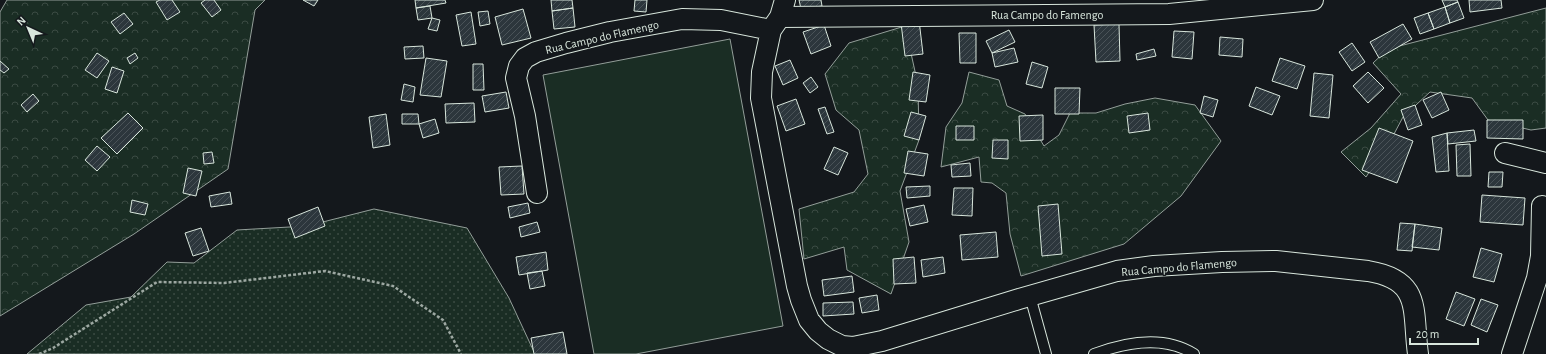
<svg xmlns="http://www.w3.org/2000/svg" width="1546" height="354" font-family="'Alegreya Sans',sans-serif">
<defs>
<pattern id="grass-dots" width="8" height="8" patternUnits="userSpaceOnUse"><rect width="8" height="8" fill="#1a2d24"/><path d="M2 2h.1M6 6h.1" fill="none" stroke="#3b4b43" stroke-width="1.8" stroke-linecap="round"/></pattern>
<pattern id="forest-crowns" width="20" height="18" patternUnits="userSpaceOnUse"><rect width="20" height="18" fill="#1a2d24"/><path d="M2 6a3 3 0 1 1 6 0M12 15a3 3 0 1 1 6 0" fill="none" stroke="#3b4b43"/></pattern>
<pattern id="building-hatch" width="6" height="6" patternUnits="userSpaceOnUse"><rect width="6" height="6" fill="#2c363c"/><path d="M-1 1l2-2M0 6l6-6M5 7l2-2" fill="none" stroke="#4a5358"/></pattern>
</defs>
<rect width="100%" height="100%" fill="#14181c"/>
<!-- grass -->
<path fill="url(#grass-dots)" stroke="#939e99" d="M374,209L467,228L509,298L535,354H27L86,305L131,297L167,262L194,263L237,230L307,226Z"/>
<!-- forest -->
<path fill="url(#forest-crowns)" stroke="#939e99" d="M7,0H265L255,10L228,169L134,234L0,316V12Z
M1546,8V128L1531,130L1488,120L1472,98L1430,92L1403,117L1394,134L1366,177L1341,152L1371,128L1401,94L1373,63L1388,49Z
M905,26L918,85L919,140L900,191L909,242L891,294L847,270L844,247L804,259L799,209L854,192L868,174L859,130L836,110L825,74L849,43Z
M969,72L999,80L1007,106L1025,114L1044,146L1059,135L1070,113H1096L1125,104L1155,98L1195,105L1221,141L1181,196L1124,244L1021,276L1010,234L1006,193L992,183L981,182L979,157L941,167L946,127L962,103Z"/>
<!-- pitch -->
<path fill="#1a2d24" stroke="#939e99" d="M730,39L783,326L636,354H594L543,75Z"/>
<!-- building -->
<path fill="url(#building-hatch)" stroke="#d8e6dc" d="M160,0H172L180,12L167,20L156,2Z
M205,0H214L221,10L212,17L201,3Z
M303,0H318L314,6Z
M415,0H445L446,3L416,8Z
M551,0H572L573,8L552,11Z
M635,0H647L646,12L634,11Z
M799,0H821L822,6L801,9Z
M1442,0H1457L1458,2L1445,7Z
M1469,0H1501L1502,8L1470,12Z
M1458,2L1464,18L1450,23L1445,7Z
M430,6L432,18L418,20L416,8Z
M1445,7L1450,23L1434,29L1428,13Z
M573,8L575,27L554,29L552,11Z
M523,9L531,38L502,45L495,17Z
M488,11L490,24L480,26L478,12Z
M471,12L476,44L462,46L456,15Z
M124,13L133,24L120,34L111,22Z
M1428,13L1434,29L1420,34L1414,18Z
M432,18L440,20L437,31L428,29Z
M919,20L923,54L905,56L901,23Z
M1119,24L1120,61L1096,62L1094,25Z
M1403,24L1412,39L1379,58L1370,42Z
M824,25L831,46L811,54L803,32Z
M1009,30L1015,42L992,53L986,41Z
M1174,31L1194,32L1192,59L1172,57Z
M959,33H976V63H960Z
M1220,37L1243,39L1242,57L1219,55Z
M1352,43L1365,62L1352,71L1339,52Z
M423,46L424,58L405,59L404,47Z
M1014,48L1018,62L995,67L992,53Z
M1154,49L1156,56L1137,60L1136,54Z
M97,53L109,61L97,78L85,70Z
M135,53L138,58L130,64L127,58Z
M426,58L447,61L441,97L420,95Z
M1280,58L1305,66L1297,89L1272,81Z
M790,60L798,78L783,85L775,66Z
M0,61L9,69L4,73L0,70Z
M1032,62L1048,67L1042,88L1026,84Z
M473,64H483L484,90H473Z
M112,67L124,71L117,93L105,89Z
M913,72L930,75L926,102L909,100Z
M1368,72L1384,88L1368,103L1353,86Z
M1314,73L1333,75L1329,118L1310,116Z
M811,77L818,87L810,93L803,83Z
M404,84L415,87L413,102L401,100Z
M1256,87L1280,96L1272,115L1249,106Z
M1055,88H1080L1079,114H1055Z
M506,92L509,108L485,112L482,96Z
M1441,92L1449,110L1432,118L1423,100Z
M33,94L39,101L27,112L21,105Z
M1204,96L1218,100L1213,117L1200,113Z
M796,99L805,124L786,131L777,106Z
M474,103L475,122L446,123L445,104Z
M1415,105L1422,125L1408,130L1401,110Z
M825,107L834,132L827,134L818,109Z
M911,112L926,116L919,140L904,136Z
M128,113L143,128L117,154L101,138Z
M1148,113L1150,130L1129,133L1127,116Z
M386,114L390,145L373,148L369,117Z
M402,114H418L419,124H402Z
M1043,115V140L1020,141L1019,116Z
M435,119L439,133L423,138L419,124Z
M1487,120H1523V139L1487,138Z
M956,126H974V140H956Z
M1379,128L1413,141L1397,183L1362,170Z
M1474,130L1476,141L1448,144L1447,133Z
M1447,133L1449,171L1436,172L1432,137Z
M993,140H1008V159L992,158Z
M1470,144L1471,176H1457L1456,145Z
M97,146L110,157L97,171L85,160Z
M834,147L848,153L838,175L824,169Z
M908,151L928,154L924,176L904,173Z
M212,152L214,163L204,164L203,153Z
M970,163L971,176L952,177L951,165Z
M522,166L524,194L501,195L499,167Z
M188,168L202,171L196,196L183,193Z
M1489,172H1503L1502,187H1488Z
M930,186V196L907,198L906,187Z
M954,188H973L972,216L952,215Z
M230,192L232,204L211,207L209,196Z
M1482,195L1525,198L1523,225L1480,222Z
M132,200L148,204L145,215L130,212Z
M528,203L530,213L510,218L508,207Z
M1058,204L1062,254L1042,256L1038,206Z
M924,205L928,222L910,226L906,209Z
M318,207L325,226L295,238L288,219Z
M537,222L540,232L521,237L519,227Z
M1400,223L1415,224L1412,251L1397,250Z
M1415,224L1442,228L1439,250L1412,247Z
M201,228L209,251L193,256L185,233Z
M996,232L998,257L962,260L960,235Z
M1481,248L1502,254L1494,282L1473,277Z
M546,252L548,270L519,275L516,257Z
M914,257L916,283L894,284L893,259Z
M943,257L945,273L923,277L921,260Z
M542,271L545,286L530,289L527,273Z
M852,276L854,292L824,296L822,280Z
M1456,292L1475,299L1464,326L1446,319Z
M877,295L879,310L862,313L859,298Z
M1481,299L1498,305L1487,332L1471,325Z
M853,302L854,314L823,316V303Z
M563,332L567,354H534L531,338Z"/>
<g fill="none" stroke-linecap="round" stroke-linejoin="round">
<!-- service casing -->
<g stroke="#d8e6dc" stroke-width="12">
<path id="service" d="M1030,296L1046,354
M1094,354C1126,342 1164,335 1194,354"/>
</g>
<!-- minor casing -->
<g stroke="#d8e6dc" stroke-width="22">
<path id="minor" d="M785,0L780,17L771,30L762,72L761,98L797,286L801,300L809,320L818,331L828,339L842,346L853,347L882,341L1019,299L1117,271L1154,266L1222,262L1276,261L1368,271C1423,280 1412,311 1418,354
M780,17L1169,14L1313,0
M1505,153L1546,163
M537,193L525,116L516,78L519,66L525,58L536,52L566,43L610,32L682,19L721,20L771,30
M1512,354L1537,278L1541,256L1542,206"/>
</g>
<!-- path -->
<path stroke="#9da8a2" stroke-width="2.5" stroke-dasharray="3 2" stroke-linecap="butt" d="M39,354L53,348L157,282L224,283L325,271L393,286L443,320L461,354"/>
<!-- service -->
<use href="#service" stroke="#14181c" stroke-width="10"/>
<!-- minor -->
<use href="#minor" stroke="#14181c" stroke-width="20"/>
</g>
<g text-anchor="middle" stroke-width="3" stroke-linejoin="round" paint-order="stroke">
<!-- street labels -->
<g font-size="12" fill="#d8e6dc" stroke="#14181c">
<text x="1047" y="19">Rua Campo do Famengo</text>
<text transform="translate(602 37) rotate(-13)" y="4">Rua Campo do Flamengo</text>
<text transform="translate(1179 267) rotate(-5)" y="4">Rua Campo do Flamengo</text>
</g>
</g>
<!-- north arrow -->
<g transform="translate(28 28) rotate(316)" stroke="#14181c" stroke-width="3" paint-order="stroke">
<path d="M0-3L7 15L0 10L-7 15Z" fill="#d8e6dc"/>
<text y="-6" font-size="11" font-weight="bold" text-anchor="middle" fill="#d8e6dc">N</text>
</g>
<!-- scale -->
<path d="M1410 338v6h68v-6" fill="none" stroke="#d8e6dc" stroke-width="2"/>
<text x="1416" y="338" font-size="12" fill="#d8e6dc" stroke="#14181c" stroke-width="3" paint-order="stroke">20 m</text>
</svg>
